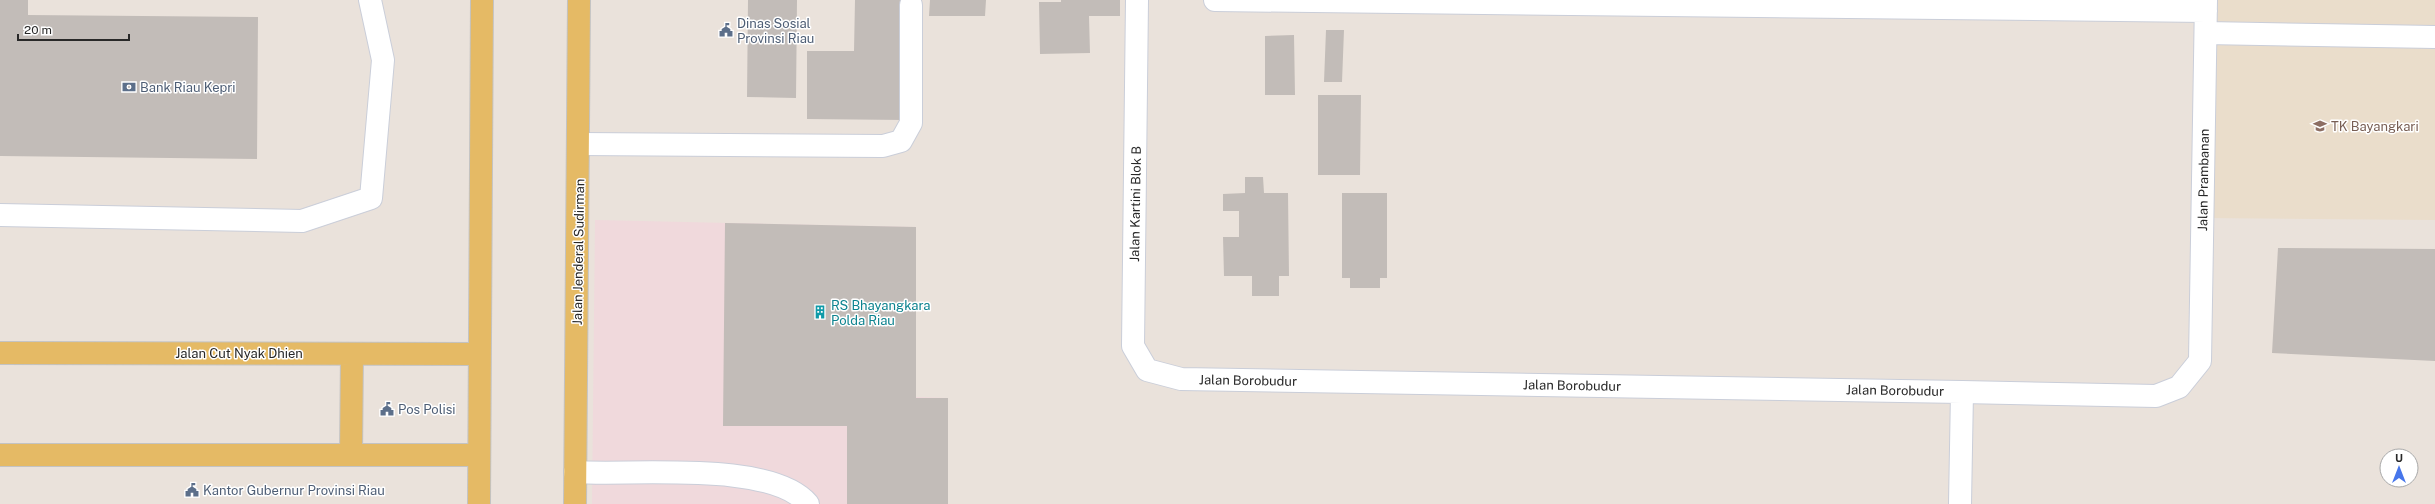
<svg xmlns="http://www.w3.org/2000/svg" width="2435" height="504" font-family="'Public Sans',sans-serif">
<rect width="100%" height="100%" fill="#eae2db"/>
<!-- education -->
<path fill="#eaddcb" d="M2207,0H2435V220L2203,218Z"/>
<!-- medical -->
<path fill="#f0d9dc" d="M595,220L916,227V397L948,398V504H592Z"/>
<!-- building -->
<path fill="#c2bcb8" d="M0,0H28V15L258,17L257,159L0,156Z
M748,0H797L796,98L747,97Z
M855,0H904V120L807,119V51H854Z
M930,0H986L985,16H929Z
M1061,0H1120V16H1089L1090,53L1040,54L1039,2H1061Z
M1326,30H1344L1342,82H1324Z
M1294,35L1295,95H1265V36Z
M1318,95H1361L1360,175H1318Z
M1245,177H1263L1264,193H1288L1289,276H1279V296H1252V276H1224L1223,237H1239V211H1223V194L1245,193Z
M1342,193H1387V278H1380V288H1350V278H1342Z
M725,223L916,227V398H948V504H847V426H723Z
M2278,248L2435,249V361L2272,353Z"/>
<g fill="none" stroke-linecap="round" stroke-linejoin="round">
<!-- minor casing -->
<g stroke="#caced9" stroke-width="24">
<path id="minor" d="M1137,0L1133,346L1147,370L1181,379L1962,392
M1215,0L2206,11
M2206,33L2435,37
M579,144L883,146L901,141L911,123V5
M0,215L302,221L371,198L383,60L370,0
M575,472C632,476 771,460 808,504
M1960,504L1962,392L2156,396L2179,387L2200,361L2206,0"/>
</g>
<!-- major casing -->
<g stroke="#c3c3c3" stroke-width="24">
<path id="major" d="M0,353L479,354
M0,455H479
M351,455L352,354
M479,504L482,0
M575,504L579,0"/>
</g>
<!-- minor -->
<use href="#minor" stroke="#fff" stroke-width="22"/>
<!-- major -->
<use href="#major" stroke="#e5ba65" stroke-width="22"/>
</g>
<!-- icons -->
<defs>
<g id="civic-bare" transform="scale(1.08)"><path d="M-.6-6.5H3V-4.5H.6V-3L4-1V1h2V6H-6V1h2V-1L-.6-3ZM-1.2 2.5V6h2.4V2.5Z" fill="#5c6f8a" stroke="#fff" stroke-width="2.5" paint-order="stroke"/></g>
<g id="bank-bare" transform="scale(1.08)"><path d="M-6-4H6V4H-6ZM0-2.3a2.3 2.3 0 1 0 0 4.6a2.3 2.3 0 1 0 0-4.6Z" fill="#5c6f8a" stroke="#fff" stroke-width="2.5" paint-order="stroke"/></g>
<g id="school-bare" transform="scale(1.08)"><path d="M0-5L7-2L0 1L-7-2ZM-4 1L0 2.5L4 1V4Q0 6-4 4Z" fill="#8d6e63" stroke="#fff" stroke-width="2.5" paint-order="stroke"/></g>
<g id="building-bare" transform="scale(1.08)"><path d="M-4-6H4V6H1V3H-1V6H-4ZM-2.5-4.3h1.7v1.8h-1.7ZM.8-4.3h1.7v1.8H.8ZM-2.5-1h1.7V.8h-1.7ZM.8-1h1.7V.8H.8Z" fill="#0f9aa8" stroke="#fff" stroke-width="2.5" paint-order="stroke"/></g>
</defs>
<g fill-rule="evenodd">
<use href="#civic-bare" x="726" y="30"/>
<use href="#bank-bare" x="129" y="87"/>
<use href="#school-bare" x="2320" y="126"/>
<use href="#building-bare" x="820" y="312"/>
<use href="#civic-bare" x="387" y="409"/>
<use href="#civic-bare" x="192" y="490"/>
</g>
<g text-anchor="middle" stroke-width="3" stroke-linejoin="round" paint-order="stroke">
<!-- service labels -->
<g font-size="13" fill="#4e5e75" stroke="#fff" text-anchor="start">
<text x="737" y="28">Dinas Sosial<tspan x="737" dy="15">Provinsi Riau</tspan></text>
<text x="140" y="92">Bank Riau Kepri</text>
<text x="398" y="414">Pos Polisi</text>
<text x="203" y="495">Kantor Gubernur Provinsi Riau</text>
</g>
<!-- education labels -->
<g font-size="13" fill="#785e54" stroke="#fff" text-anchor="start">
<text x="2331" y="131">TK Bayangkari</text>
</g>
<!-- street labels -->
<g font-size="13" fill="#282828" stroke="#fff">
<text transform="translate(2203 180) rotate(-89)" y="5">Jalan Prambanan</text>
<text transform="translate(1135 204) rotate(-89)" y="5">Jalan Kartini Blok B</text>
<text transform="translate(578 252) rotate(-89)" y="5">Jalan Jenderal Sudirman</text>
<text x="239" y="358">Jalan Cut Nyak Dhien</text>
<text transform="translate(1248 380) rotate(1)" y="5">Jalan Borobudur</text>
<text transform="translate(1572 385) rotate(1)" y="5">Jalan Borobudur</text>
<text transform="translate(1895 390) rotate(1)" y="5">Jalan Borobudur</text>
</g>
<!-- culture labels -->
<g font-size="13" fill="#0d838f" stroke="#fff" text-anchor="start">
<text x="831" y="310">RS Bhayangkara<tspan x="831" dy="15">Polda Riau</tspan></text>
</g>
</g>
<!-- north arrow -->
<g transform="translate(2399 468)"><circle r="19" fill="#ffffff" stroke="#a9a9a9"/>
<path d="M0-3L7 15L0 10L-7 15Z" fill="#4776eb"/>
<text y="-6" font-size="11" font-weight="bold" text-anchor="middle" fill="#282828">U</text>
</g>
<!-- scale -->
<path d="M18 34v6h111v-6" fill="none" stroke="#282828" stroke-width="2"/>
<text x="24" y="34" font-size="12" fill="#282828" stroke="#ffffff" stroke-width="3" paint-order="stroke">20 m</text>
</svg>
